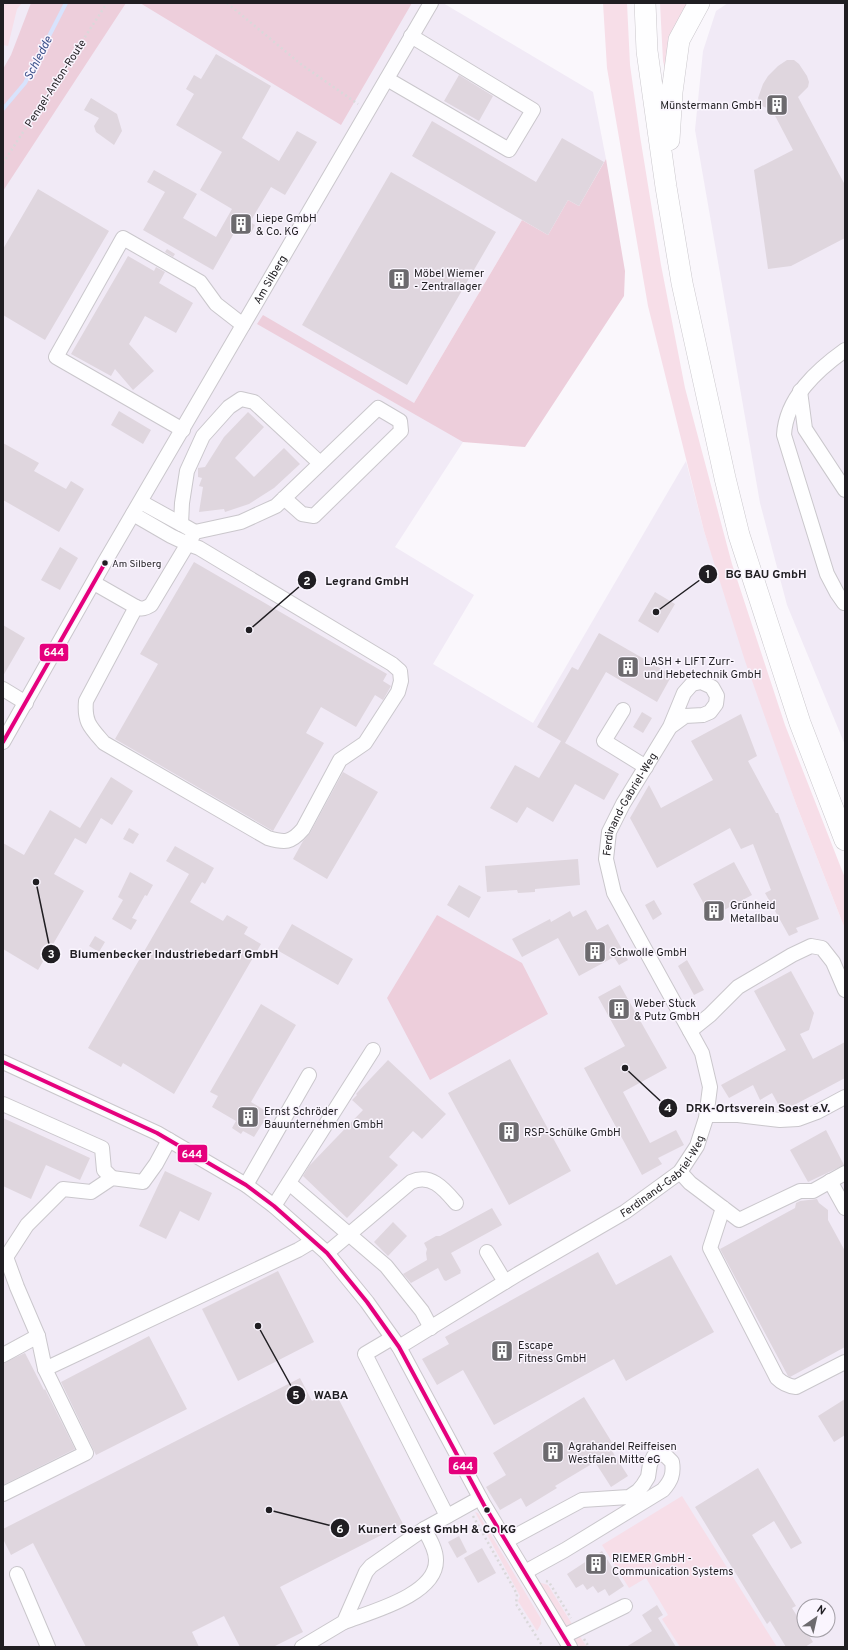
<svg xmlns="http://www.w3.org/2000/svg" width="848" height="1650" font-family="Overpass,sans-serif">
<rect width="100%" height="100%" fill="#faf7fc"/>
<!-- built -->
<path fill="#f1eaf6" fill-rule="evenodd" d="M3,3H443L593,92L606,159L579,206L568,200L548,235L522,220L414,403L463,442L395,547L474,595L433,664L533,723L686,461L704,531L796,804L845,929V1647H3ZM804,1606H828V1630H804Z
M728,3H845V745L787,605L760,503L695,130L703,51L716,11Z"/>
<!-- green -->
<path fill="#f7dee8" d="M3,3H22L17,9L8,46L3,45Z
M603,3H627L630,65L640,136L661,265L685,388L732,564L785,725L845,878V929L796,804L745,661L704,531L648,306L607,68Z
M660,3H688L666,73L663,61Z
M682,1496L777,1647H680L662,1619L668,1615L646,1578L629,1588L602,1545Z
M475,1512L478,1513L481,1518L541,1619V1624L537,1631L518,1601L520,1596Z
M538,1582L548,1585L572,1624L566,1627Z
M579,1635L587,1647H576L574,1644L576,1636Z"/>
<!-- forest -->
<path fill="#edcedb" d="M31,3H126L3,191V69L11,55Z
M140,3H412L341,125Z
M606,159L625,271L624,296L525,447L463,442L257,324L263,315L414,403L522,220L548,235L568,200L579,206Z
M437,915L522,963L548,1014L430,1080L387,998Z"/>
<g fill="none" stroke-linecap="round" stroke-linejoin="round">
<!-- stream -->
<path stroke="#d8e3fd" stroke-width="4" d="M3,109L25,83L66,3"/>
</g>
<!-- building -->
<path fill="#dfd6de" d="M216,54L271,86L242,138L279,161L297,131L317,142L285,195L271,187L250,222L255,225L250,235L237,228L213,270L143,230L165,192L147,182L154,170L197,194L183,218L216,237L232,209L200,190L222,152L176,125L194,94L186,89L194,75L201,79Z
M787,60H794L799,64L807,76L809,82L808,87L798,97L845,185V238L791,266L768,269L754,170L793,150L772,110L762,106L758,98L763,84L768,76L778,66Z
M459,75L493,96L479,121L444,101Z
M91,98L117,114L122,131L114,145L96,132L94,126L99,118L84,110Z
M432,121L536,182L562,138L604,162L579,206L568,200L548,235L412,156Z
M391,172L496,232L407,385L302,325Z
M38,189L109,231L45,340L3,315V249Z
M167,249L175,254L173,257L165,252Z
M128,256L154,271L156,267L165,272L159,283L193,303L176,333L145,316L129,344L154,371L133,390L115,369L111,376L71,354Z
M119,411L151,430L143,444L111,425Z
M248,412L264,427L235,458L254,477L284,448L300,464L274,488L249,504L225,512L224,509L199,512L203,487L199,486L202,478L198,477V468L205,467L224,437Z
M3,443L39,463L34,471L66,489L71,481L84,489L59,532L3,500Z
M60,547L78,558L60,590L41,580Z
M194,562L387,674L383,681L391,686L383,700L375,695L356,727L321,707L306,733L324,743L273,831L115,739L158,664L140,654Z
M655,592L675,604L658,633L638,621Z
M3,625L25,638L3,676Z
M599,633L672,675L657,702L606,672L565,743L619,774L604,800L575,784L553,822L527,807L517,823L490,808L515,765L539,778L561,741L537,727L572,667L578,670Z
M642,712L652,718L643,733L633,727Z
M741,714L757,756L748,761L776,813H778L819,919L796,928L798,932L789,936L765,893L771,890L753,844L741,849L730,828L657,868L630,818L649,785L661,808L713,780L691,741Z
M343,772L378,792L327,879L293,859L303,841L310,833Z
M111,777L133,791L112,825L101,818L86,844L75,838L54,874L84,891L38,970L3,949V843L24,855L50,810L80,828Z
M129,828L139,834L133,844L123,839Z
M175,846L214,868L205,884L202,882L190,902L223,921L227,915L248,927L244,934L261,944L174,1094L123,1063L121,1067L88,1048L189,874L166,861Z
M578,859L580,885L535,889V892L518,893L517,890L487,892L485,866Z
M734,862L752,895L711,917L693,884Z
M130,872L153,885L147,896L145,895L132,918L137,920L131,930L112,919L123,900L118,897Z
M459,885L481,897L469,918L447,905Z
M654,900L662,914L653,920L645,905Z
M586,910L597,930L608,924L628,960L619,965L614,957L579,976L558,938L522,957L512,939L550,919L551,922L570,911L573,917Z
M292,924L353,959L338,985L277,950Z
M95,936L105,942L99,952L89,946Z
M687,960L704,990L694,995L678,966Z
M791,971L814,1013L809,1030L800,1034L813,1059L845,1042V1078L783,1111H782L772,1093L760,1100L753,1085L729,1098L721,1085L786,1050L754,991Z
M620,985L667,1068L623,1092L650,1143L676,1130L684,1145L658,1158L662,1164L642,1175L584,1068L625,1046L598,997Z
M261,1004L296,1025L251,1102L269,1113L254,1137L243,1131L241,1134L232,1128L236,1121L212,1107L218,1096L210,1092Z
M510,1059L571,1171L509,1205L448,1093Z
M388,1060L446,1114L422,1139L413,1131L389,1157L398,1165L347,1218L303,1176L309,1166L363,1110L352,1100L357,1095L356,1094Z
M3,1118L90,1158L80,1180L46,1165L31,1199L3,1186Z
M826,1130L844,1165L808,1182L790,1150Z
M165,1171L212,1193L199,1221L180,1211L166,1239L139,1226Z
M817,1199L819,1203L828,1210V1220L845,1251V1347L790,1377L788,1376L720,1249L795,1208L796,1203L800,1201Z
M492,1208L502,1225L451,1253L461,1271L460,1272L461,1273L446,1281L444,1280L438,1268L411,1283L403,1274L427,1260L426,1253L427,1249L424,1243L436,1236H440Z
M393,1222L407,1236L388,1256L374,1242Z
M598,1252L616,1285L671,1255L714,1332L626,1381L614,1359L494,1425L463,1370L437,1385L422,1359L449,1344L445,1337Z
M278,1271L314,1342L238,1381L202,1309Z
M149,1336L187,1409L96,1455L61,1382Z
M25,1353L44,1390L45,1389L75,1449L3,1485V1363Z
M300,1378L312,1401L334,1390L403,1524L280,1587L303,1632L273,1647H240L224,1616L192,1632L199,1647H86L33,1543L11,1555L3,1539V1529Z
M584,1397L616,1449L612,1451L628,1476L611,1487L595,1462L555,1486L557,1488L526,1507L521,1498L500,1510L486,1487L506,1475L493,1453Z
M845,1399V1435L834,1442L818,1416Z
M758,1468L802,1543L791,1549L774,1521L752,1535L796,1606L792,1608L813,1642L805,1647H786L770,1621L767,1624L695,1507Z
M459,1536L467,1552L457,1558L448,1542Z
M482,1548L496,1573L478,1583L464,1558Z
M602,1551L624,1586L609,1596L605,1589L598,1593L593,1586L587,1590L583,1584L576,1588L567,1574Z
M657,1605L663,1615L658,1618L676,1647H626L652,1631L642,1615Z"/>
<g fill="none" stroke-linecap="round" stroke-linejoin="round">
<!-- minor casing -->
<g stroke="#cac7cc" stroke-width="16">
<g id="minor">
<path d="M387,79L509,150L533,110L411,36"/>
<path d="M800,391L805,429L845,490"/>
<path d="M183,430L56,357L123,238L200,282L216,304L243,325"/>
<path d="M141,502L181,524"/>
<path d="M133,514L171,536L188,544L199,548L392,664L400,671L401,681L398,692L365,743L340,760L303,829C291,843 285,843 268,838L104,743C90,727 84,722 86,701L136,607C142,610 146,608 151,605L184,550L195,532L241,522L276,506L378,408L400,421L401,431L314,516L302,514L284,498"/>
<path d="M195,532L181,524L182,503L187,471L203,436L229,407L241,399L254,402L320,463"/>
<path d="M94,583L136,607"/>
<path d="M844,603L837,593L827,574L784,435C786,398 817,370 845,350"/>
<path d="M3,689L26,703"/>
<path d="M623,710L604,741L646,767"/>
<path id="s1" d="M3,742L103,565L431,3"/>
<path d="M690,1031L710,1015L738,987L792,955L811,946L822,948L833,962L845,990"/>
<path d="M3,1062L157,1133L246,1185L274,1206L327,1253L367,1302L399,1347L484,1505L570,1647"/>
<path d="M3,1104L102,1148L104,1170L112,1178"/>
<path d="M707,1115H738L780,1120L798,1119L817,1112L845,1097"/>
<path d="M680,1172L690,1183L739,1220L800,1191H813L845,1173"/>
<path d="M830,1181L845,1208"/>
<path d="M289,1183L386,1266L422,1311L431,1328"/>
<path d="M246,1185L309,1075"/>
<path d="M274,1206L373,1050"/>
<path d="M723,1208L710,1248L777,1378C783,1384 788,1386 796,1387L845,1362"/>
<path d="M487,1252L505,1282"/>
<path d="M327,1253L411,1182C431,1173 444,1189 456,1203"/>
<path d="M3,1262L27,1225L63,1189L91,1192L112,1178L143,1182L156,1164L169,1140"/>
<path d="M392,1338L365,1354L447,1516"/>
<path id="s2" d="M399,1347L518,1274L625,1212L680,1172L697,1146L706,1118L710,1087L702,1053L614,893L606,859L609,832L623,804L670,727L684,693L692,684L701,682L712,687L717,696L716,704L710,712L703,715L685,716L670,727"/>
<path d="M3,1355L38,1336"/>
<path d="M45,1369L298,1250L313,1241"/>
<path d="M3,1494L86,1453L45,1369L38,1336L17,1287L6,1257"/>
<path d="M506,1541L582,1500L629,1497L638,1491L643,1485L648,1477L650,1464L654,1456L664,1454L672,1462C674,1474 671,1481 663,1490L565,1550L525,1572"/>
<path d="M17,1574L48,1647"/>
<path d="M344,1622C370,1612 437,1595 436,1560C436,1549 429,1538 424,1529"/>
<path d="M564,1636L625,1606"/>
<path d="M302,1647L344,1622L366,1572L371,1566L424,1529L480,1498"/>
</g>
</g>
<!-- highway casing -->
<g stroke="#cac7cc" stroke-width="22">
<path id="highway" d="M645,3L647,51L666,187L682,283L725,478L739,535L800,723L845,840
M669,140L672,92L679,40L699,3"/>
</g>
<!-- path -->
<path stroke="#dad8da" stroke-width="2.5" stroke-dasharray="2 3" stroke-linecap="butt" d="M227,3L302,65L358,104
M3,163L107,3
M473,1516L517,1594L516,1604L543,1647
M546,1581L549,1582L571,1618
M584,1639L589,1647"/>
<!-- minor -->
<use href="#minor" stroke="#fefeff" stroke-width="14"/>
<!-- highway -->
<use href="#highway" stroke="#fefeff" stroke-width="21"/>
<!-- bus-1 casing -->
<g stroke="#faf5fe" stroke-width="7">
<path id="bus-1" d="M3,742L105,563
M3,1062L157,1133L246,1185L274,1206L327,1253L367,1302L399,1347L484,1505L570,1647"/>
</g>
<!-- bus-1 -->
<use href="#bus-1" stroke="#e5007d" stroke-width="4"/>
</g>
<!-- icons -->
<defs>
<g id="building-square" transform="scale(1.15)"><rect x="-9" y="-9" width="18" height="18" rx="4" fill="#6c6a6e" stroke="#faf5fe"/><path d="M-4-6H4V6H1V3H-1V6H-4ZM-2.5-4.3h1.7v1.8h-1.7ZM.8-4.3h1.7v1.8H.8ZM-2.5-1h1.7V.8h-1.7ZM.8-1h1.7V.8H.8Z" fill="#fff"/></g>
</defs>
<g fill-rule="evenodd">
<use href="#building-square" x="777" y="105"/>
<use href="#building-square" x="241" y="224"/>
<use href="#building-square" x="399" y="279"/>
<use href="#building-square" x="628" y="667"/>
<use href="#building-square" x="714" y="911"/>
<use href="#building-square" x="595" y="952"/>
<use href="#building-square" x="619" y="1009"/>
<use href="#building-square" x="248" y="1117"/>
<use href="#building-square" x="509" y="1132"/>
<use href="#building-square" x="502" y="1351"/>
<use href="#building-square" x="553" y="1452"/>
<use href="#building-square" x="596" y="1564"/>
</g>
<!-- markers -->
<g fill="#201e22" stroke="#faf5fe" stroke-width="1.5">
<circle cx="105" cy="563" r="3.5"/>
<circle cx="487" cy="1510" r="3.5"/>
</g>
<g text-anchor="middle" stroke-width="3" stroke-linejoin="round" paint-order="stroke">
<!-- bus labels -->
<g font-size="10" fill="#201e22" stroke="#faf5fe" text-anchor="start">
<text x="112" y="567">Am Silberg</text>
</g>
<!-- street labels -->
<g font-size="11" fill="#201e22" stroke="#faf5fe">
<text transform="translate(55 83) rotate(-57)" y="4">Pengel-Anton-Route</text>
<text dy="4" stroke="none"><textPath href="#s1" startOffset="534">Am Silberg</textPath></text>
<text dy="4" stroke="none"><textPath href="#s2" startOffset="736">Ferdinand-Gabriel-Weg</textPath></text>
<text dy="4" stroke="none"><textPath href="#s2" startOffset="316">Ferdinand-Gabriel-Weg</textPath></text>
</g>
<!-- poi labels -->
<g font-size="11" fill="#201e22" stroke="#faf5fe" text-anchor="start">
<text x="762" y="109" text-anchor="end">Münstermann GmbH</text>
<text x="256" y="222">Liepe GmbH<tspan x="256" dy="13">&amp; Co. KG</tspan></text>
<text x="414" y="277">Möbel Wiemer<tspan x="414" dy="13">- Zentrallager</tspan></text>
<text x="644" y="665">LASH + LIFT Zurr-<tspan x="644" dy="13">und Hebetechnik GmbH</tspan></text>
<text x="730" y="909">Grünheid<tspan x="730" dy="13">Metallbau</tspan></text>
<text x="610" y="956">Schwolle GmbH</text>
<text x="634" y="1007">Weber Stuck<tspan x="634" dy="13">&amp; Putz GmbH</tspan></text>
<text x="264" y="1115">Ernst Schröder<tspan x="264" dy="13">Bauunternehmen GmbH</tspan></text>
<text x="524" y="1136">RSP-Schülke GmbH</text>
<text x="518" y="1349">Escape<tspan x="518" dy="13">Fitness GmbH</tspan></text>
<text x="568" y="1450">Agrahandel Reiffeisen<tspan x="568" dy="13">Westfalen Mitte eG</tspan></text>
<text x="612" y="1562">RIEMER GmbH -<tspan x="612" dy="13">Communication Systems</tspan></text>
</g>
<!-- water labels -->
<g font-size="12" font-style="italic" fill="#3d528b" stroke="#faf5fe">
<text transform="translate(38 58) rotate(-63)" y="4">Schledde</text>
</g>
</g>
<!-- callouts -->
<path fill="none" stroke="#201e22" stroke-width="1.5" d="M656 612L708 574M249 630L307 580M36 882L51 954M625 1068L668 1108M258 1326L296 1395M269 1510L340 1528"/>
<g fill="#201e22" stroke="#faf5fe" stroke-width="1.5">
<circle cx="656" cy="612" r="4"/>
<circle cx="249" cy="630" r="4"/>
<circle cx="36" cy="882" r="4"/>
<circle cx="625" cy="1068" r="4"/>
<circle cx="258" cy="1326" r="4"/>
<circle cx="269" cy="1510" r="4"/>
<circle cx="708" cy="574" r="10"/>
<circle cx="307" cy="580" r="10"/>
<circle cx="51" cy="954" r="10"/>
<circle cx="668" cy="1108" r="10"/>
<circle cx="296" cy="1395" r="10"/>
<circle cx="340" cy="1528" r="10"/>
</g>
<g font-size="12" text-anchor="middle" font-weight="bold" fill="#fff">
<text x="708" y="578">1</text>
<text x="307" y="585">2</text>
<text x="51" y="958">3</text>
<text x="668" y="1112">4</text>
<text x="296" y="1399">5</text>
<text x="340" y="1533">6</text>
</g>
<g font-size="12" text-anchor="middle" font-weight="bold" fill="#201e22" stroke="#faf5fe" stroke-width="3" stroke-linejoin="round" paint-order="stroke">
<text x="766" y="578">BG BAU GmbH</text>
<text x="367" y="585">Legrand GmbH</text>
<text x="174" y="958">Blumenbecker Industriebedarf GmbH</text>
<text x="758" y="1112">DRK-Ortsverein Soest e.V.</text>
<text x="331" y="1399">WABA</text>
<text x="437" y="1533">Kunert Soest GmbH &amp; Co KG</text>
</g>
<g stroke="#faf5fe" stroke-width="1.5">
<rect x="39" y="643" width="30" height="19" rx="4" fill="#e5007d"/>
<rect x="177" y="1144" width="31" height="19" rx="4" fill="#e5007d"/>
<rect x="448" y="1456" width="30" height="19" rx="4" fill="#e5007d"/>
</g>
<g font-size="11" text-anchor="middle" font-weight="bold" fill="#fff">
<text x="54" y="656">644</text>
<text x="192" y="1158">644</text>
<text x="463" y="1470">644</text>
</g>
<!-- border -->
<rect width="848" height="1650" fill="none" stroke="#201e22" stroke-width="8"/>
<!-- north arrow -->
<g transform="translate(816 1618) rotate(34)"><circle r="19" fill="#faf5fe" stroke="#a39fa6"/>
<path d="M0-3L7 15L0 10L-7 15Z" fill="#6c6a6e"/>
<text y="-6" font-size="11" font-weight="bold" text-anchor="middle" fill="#201e22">N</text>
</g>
</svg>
